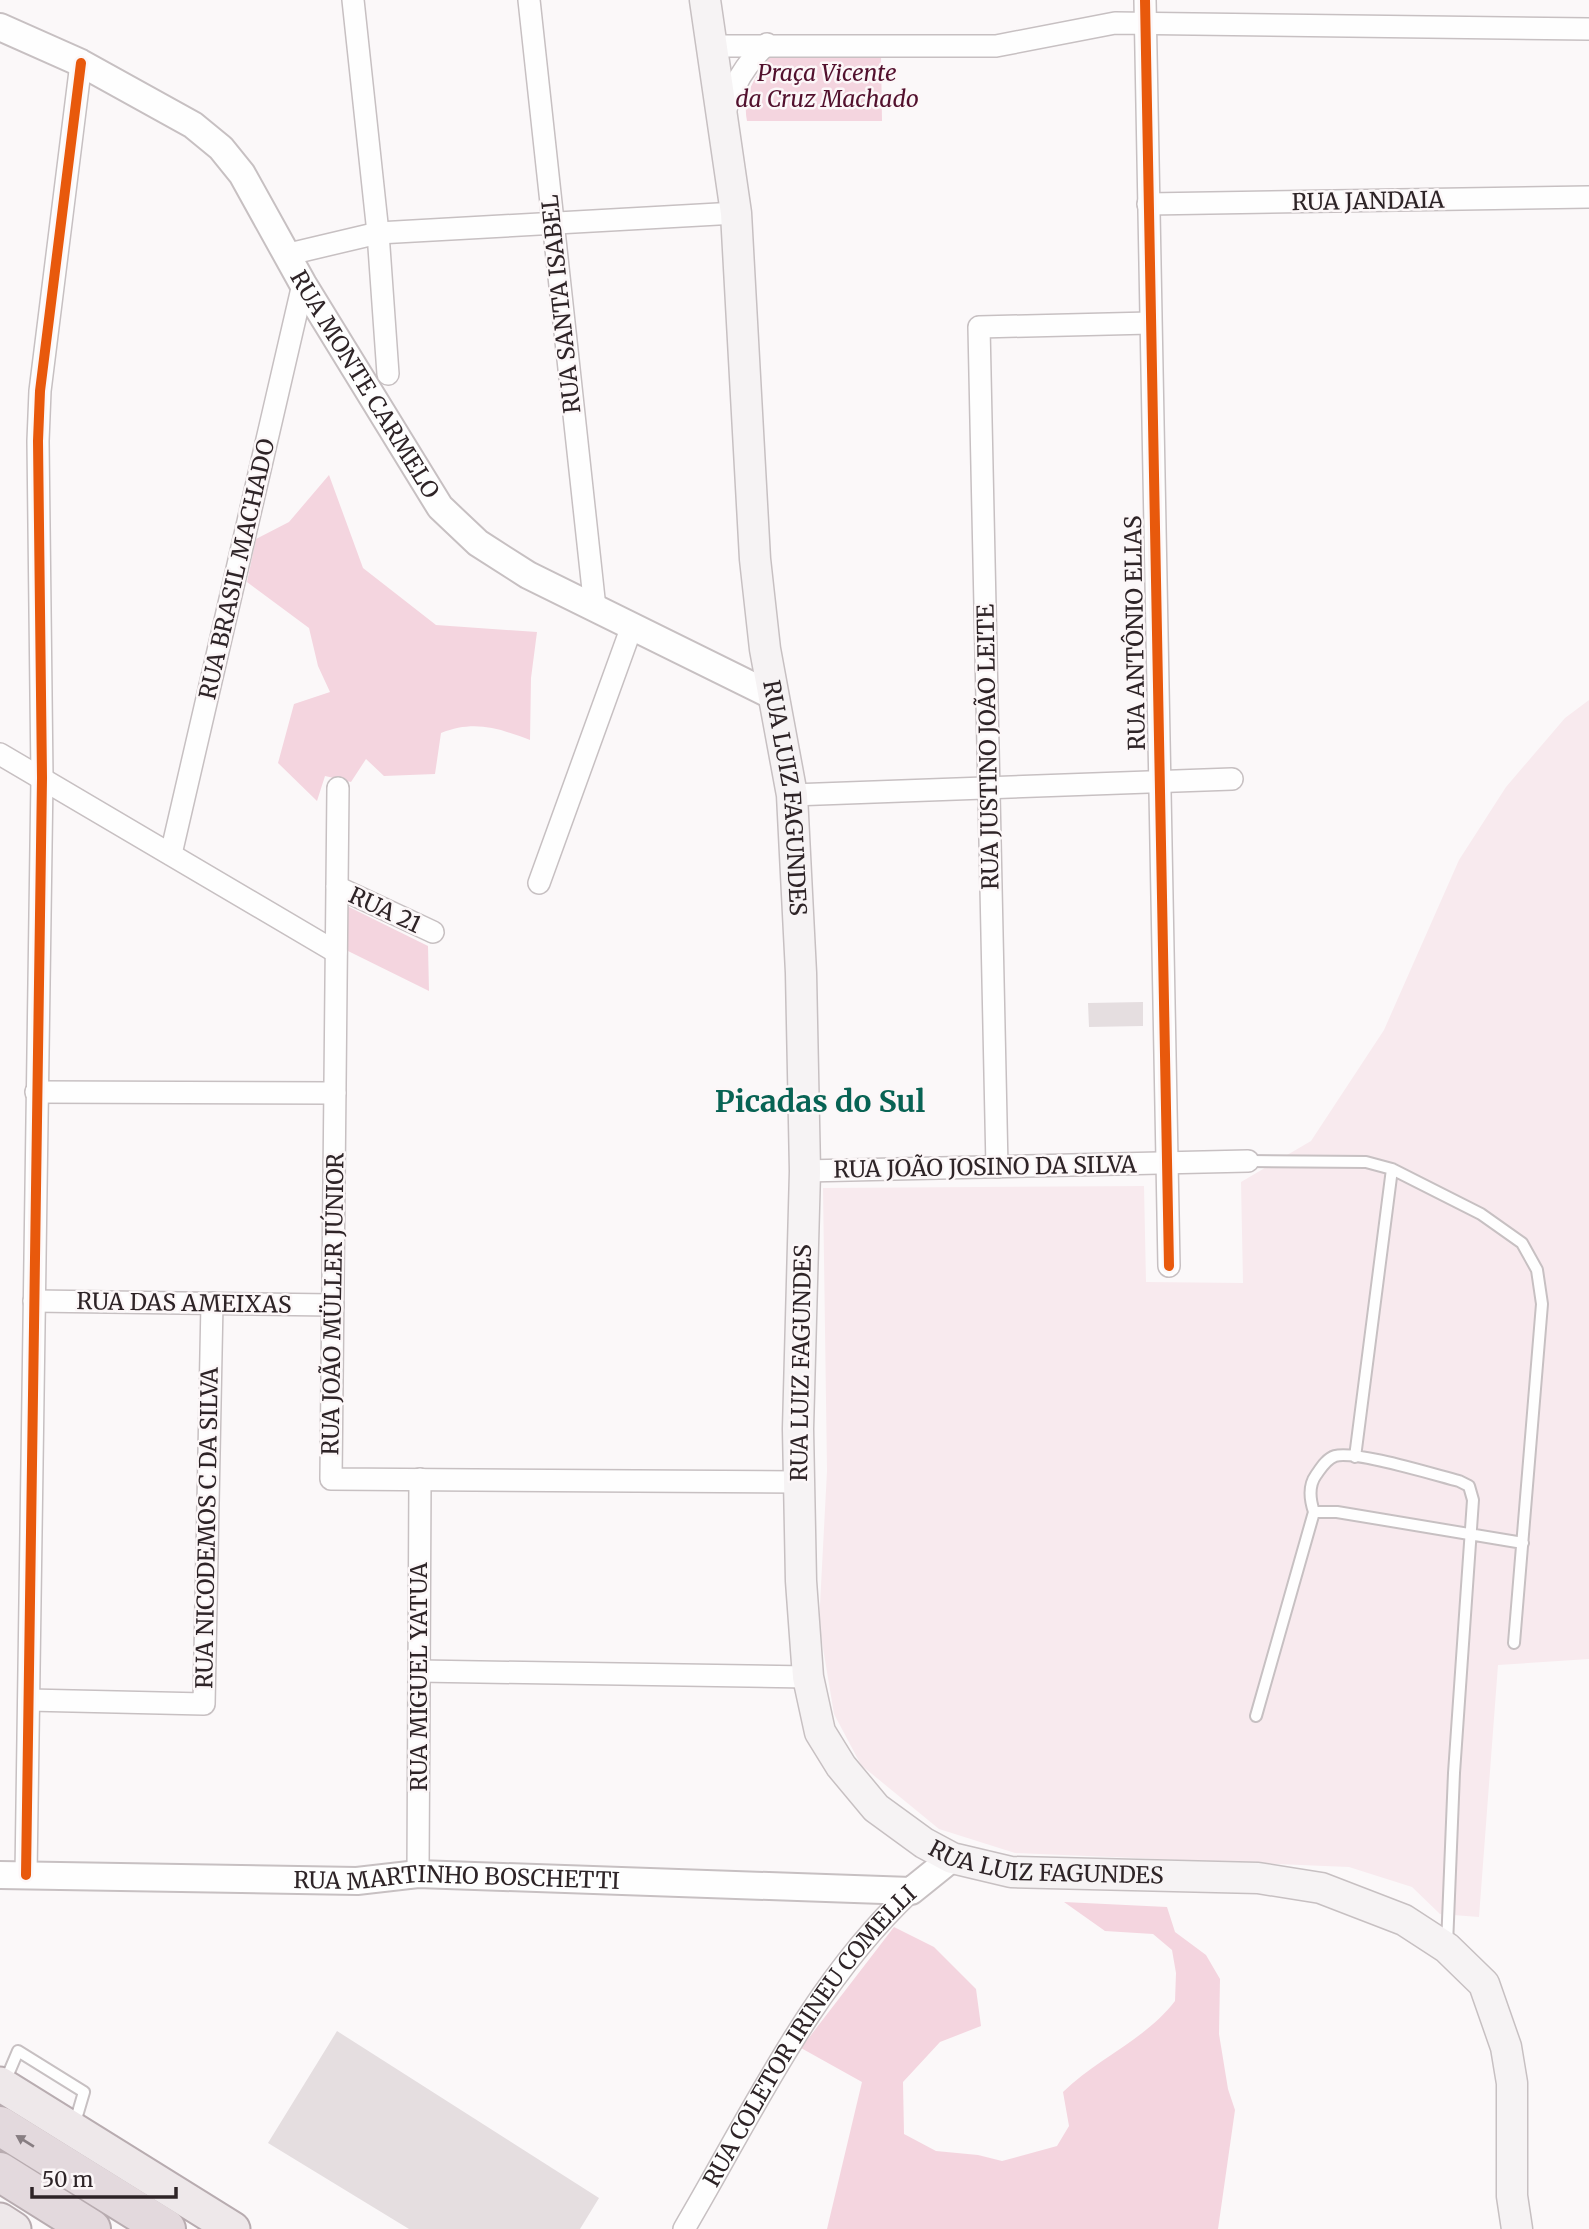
<svg xmlns="http://www.w3.org/2000/svg" width="1589" height="2229" font-family="Merriweather,serif">
<rect width="100%" height="100%" fill="#fbf8f9"/>
<!-- built -->
<path fill="#f8eaee" d="M1589,700V1659L1498,1665L1479,1917L1440,1914L1412,1887L1349,1867L1015,1853L939,1829L861,1765L834,1714L819,1624L827,1471L823,1188L1144,1186L1146,1282L1243,1283L1241,1182L1311,1141L1384,1030L1459,860L1506,787L1565,718Z"/>
<!-- green -->
<path fill="#f4d5df" d="M776,49L881,54L882,121H747C741,93 759,71 776,49Z
M329,475L363,568L436,625L537,632L531,678L530,740C498,728 474,720 441,733L435,774L384,776L366,759L351,782L325,776L317,801L278,763L294,704L330,692L318,666L309,628L247,582L256,539L289,522Z
M347,906L428,946L429,991L348,951Z
M1064,1902L1167,1907L1175,1932L1206,1955L1220,1979L1219,2034L1228,2089L1235,2110L1218,2229H827L862,2082L801,2048L894,1927L934,1947L976,1989L981,2026L940,2042L903,2082L904,2134L936,2151L978,2155L1002,2161L1057,2146L1069,2126L1063,2092C1098,2058 1145,2040 1175,2001L1176,1973L1172,1950L1153,1934L1105,1931Z"/>
<!-- building -->
<path fill="#e5dee0" d="M1143,1002V1026L1089,1027L1088,1003Z
M337,2031L599,2198L580,2229H409L268,2143Z"/>
<g fill="none" stroke-linecap="round" stroke-linejoin="round">
<!-- service casing -->
<g stroke="#c7c0c2" stroke-width="14">
<path id="service" d="M1248,1161L1366,1162L1392,1169L1481,1214L1522,1243L1537,1270L1542,1304L1514,1643
M1355,1457L1392,1169
M1314,1512C1310,1500 1308,1486 1316,1475C1321,1468 1326,1459 1335,1456C1355,1450 1435,1475 1459,1481L1469,1486L1473,1500L1454,1773L1447,1945
M1256,1716L1314,1512H1337L1523,1543
M4,2084L18,2051L84,2092L74,2126"/>
</g>
<!-- minor casing -->
<g stroke="#c7c0c2" stroke-width="24">
<g id="minor">
<path d="M353,0L378,233L388,374"/>
<path d="M529,0L595,608"/>
<path d="M1145,0L1169,1266"/>
<path d="M710,46H996L1115,23L1589,29"/>
<path d="M724,115C733,86 744,65 767,44"/>
<path d="M1148,204L1589,197"/>
<path d="M285,255L378,233L736,213"/>
<path d="M0,754L336,952"/>
<path d="M338,788L331,1479L799,1482"/>
<path d="M792,795L1232,779"/>
<path d="M171,854L303,284"/>
<path d="M539,883L632,626"/>
<path d="M337,887L433,932"/>
<path d="M36,1092L335,1093"/>
<path d="M997,1167L979,327L1150,323"/>
<path d="M805,1171L1248,1161"/>
<path d="M34,1301L333,1305"/>
<path d="M419,1671L808,1677"/>
<path d="M29,1700L204,1704L212,1303"/>
<path d="M418,1874L420,1479"/>
<path d="M26,1875L42,778L38,441L40,391L81,63"/>
<path id="s1" d="M684,2229C753,2112 811,1985 911,1891"/>
</g>
</g>
<!-- tertiary casing -->
<g stroke="#c7c0c2" stroke-width="30">
<g id="tertiary">
<path id="s2" d="M0,27L81,63L193,125L221,148L242,174L303,284L440,507L478,543L528,575L773,696"/>
<path id="s3" d="M0,1875L357,1881L418,1874L911,1891L952,1858"/>
</g>
</g>
<!-- secondary casing -->
<g stroke="#c7c0c2" stroke-width="33">
<g id="secondary">
<path id="s4" d="M705,0L736,213L755,559L765,649L792,795L801,973L805,1171L798,1429L801,1581L808,1677L820,1732L841,1766L876,1808L924,1843L952,1858L1011,1872L1258,1878L1321,1888L1404,1920L1447,1948L1484,1984L1506,2047L1512,2083V2196L1517,2229"/>
</g>
</g>
<!-- primary casing -->
<g stroke="#b8acb0" stroke-width="37">
<path id="primary" d="M0,2084L233,2229
M0,2220L14,2229"/>
</g>
<!-- motorway casing -->
<g stroke="#b8acb0" stroke-width="42">
<path id="motorway" d="M0,2126L166,2229
M0,2172L91,2229"/>
</g>
<!-- service -->
<use href="#service" stroke="#fefefe" stroke-width="10"/>
<!-- minor -->
<use href="#minor" stroke="#fefefe" stroke-width="21"/>
<!-- tertiary -->
<use href="#tertiary" stroke="#fefefe" stroke-width="26"/>
<!-- secondary -->
<use href="#secondary" stroke="#f6f3f4" stroke-width="30"/>
<!-- primary -->
<use href="#primary" stroke="#eee8ea" stroke-width="33"/>
<!-- motorway -->
<use href="#motorway" stroke="#e3d9dd" stroke-width="38"/>
<!-- cycleway casing -->
<g stroke="#fcf7f8" stroke-width="15">
<path id="cycleway" d="M1145,0L1169,1266
M26,1875L42,778L38,441L40,391L81,63"/>
</g>
<!-- cycleway -->
<use href="#cycleway" stroke="#e8590c" stroke-width="10"/>
</g>
<!-- one-way arrows -->
<defs><path id="oneway-solid" d="M-6-.8H1V-3.2L6.5 0L1 3.2V.8H-6Z" transform="scale(1.75)"/></defs>
<use fill="#887e82" href="#oneway-solid" transform="translate(25 2141) rotate(-148)"/>
<g text-anchor="middle" stroke-width="5" stroke-linejoin="round" paint-order="stroke">
<!-- park labels -->
<g font-size="23" font-style="italic" fill="#52102d" stroke="#fcf7f8">
<text x="827" y="81">Praça Vicente<tspan x="827" dy="26">da Cruz Machado</tspan></text>
</g>
<!-- street labels -->
<g font-size="23" fill="#2e2427" stroke="#fcf7f8">
<text transform="translate(1368 201) rotate(-1)" y="8">RUA JANDAIA</text>
<text transform="translate(561 304) rotate(-96)" y="8">RUA SANTA ISABEL</text>
<text dy="8" stroke="none"><textPath href="#s2" startOffset="530">RUA MONTE CARMELO</textPath></text>
<text transform="translate(237 569) rotate(-77)" y="8">RUA BRASIL MACHADO</text>
<text transform="translate(1135 633) rotate(-91)" y="8">RUA ANTÔNIO ELIAS</text>
<text transform="translate(988 747) rotate(-91)" y="8">RUA JUSTINO JOÃO LEITE</text>
<text dy="8" stroke="none"><textPath href="#s4" startOffset="803">RUA LUIZ FAGUNDES</textPath></text>
<text transform="translate(385 910) rotate(25)" y="8">RUA 21</text>
<text transform="translate(985 1167) rotate(-1)" y="8">RUA JOÃO JOSINO DA SILVA</text>
<text transform="translate(184 1303) rotate(1)" y="8">RUA DAS AMEIXAS</text>
<text transform="translate(333 1304) rotate(-89)" y="8">RUA JOÃO MÜLLER JÚNIOR</text>
<text transform="translate(801 1363) rotate(-89)" y="8">RUA LUIZ FAGUNDES</text>
<text transform="translate(207 1528) rotate(-89)" y="8">RUA NICODEMOS C DA SILVA</text>
<text transform="translate(419 1677) rotate(-90)" y="8">RUA MIGUEL YATUA</text>
<text dy="8" stroke="none"><textPath href="#s4" startOffset="2020">RUA LUIZ FAGUNDES</textPath></text>
<text dy="8" stroke="none"><textPath href="#s3" startOffset="457">RUA MARTINHO BOSCHETTI</textPath></text>
<text dy="8" stroke="none"><textPath href="#s1" startOffset="231">RUA COLETOR IRINEU COMELLI</textPath></text>
</g>
<!-- district labels -->
<g font-size="30" font-weight="bold" fill="#086354" stroke="#fcf7f8">
<text x="820" y="1112">Picadas do Sul</text>
</g>
</g>
<!-- scale -->
<path d="M32 2187v10h144v-10" fill="none" stroke="#2e2427" stroke-width="3.5"/>
<text x="42" y="2187" font-size="21" fill="#2e2427" stroke="#fcf7f8" stroke-width="5" paint-order="stroke">50 m</text>
</svg>
